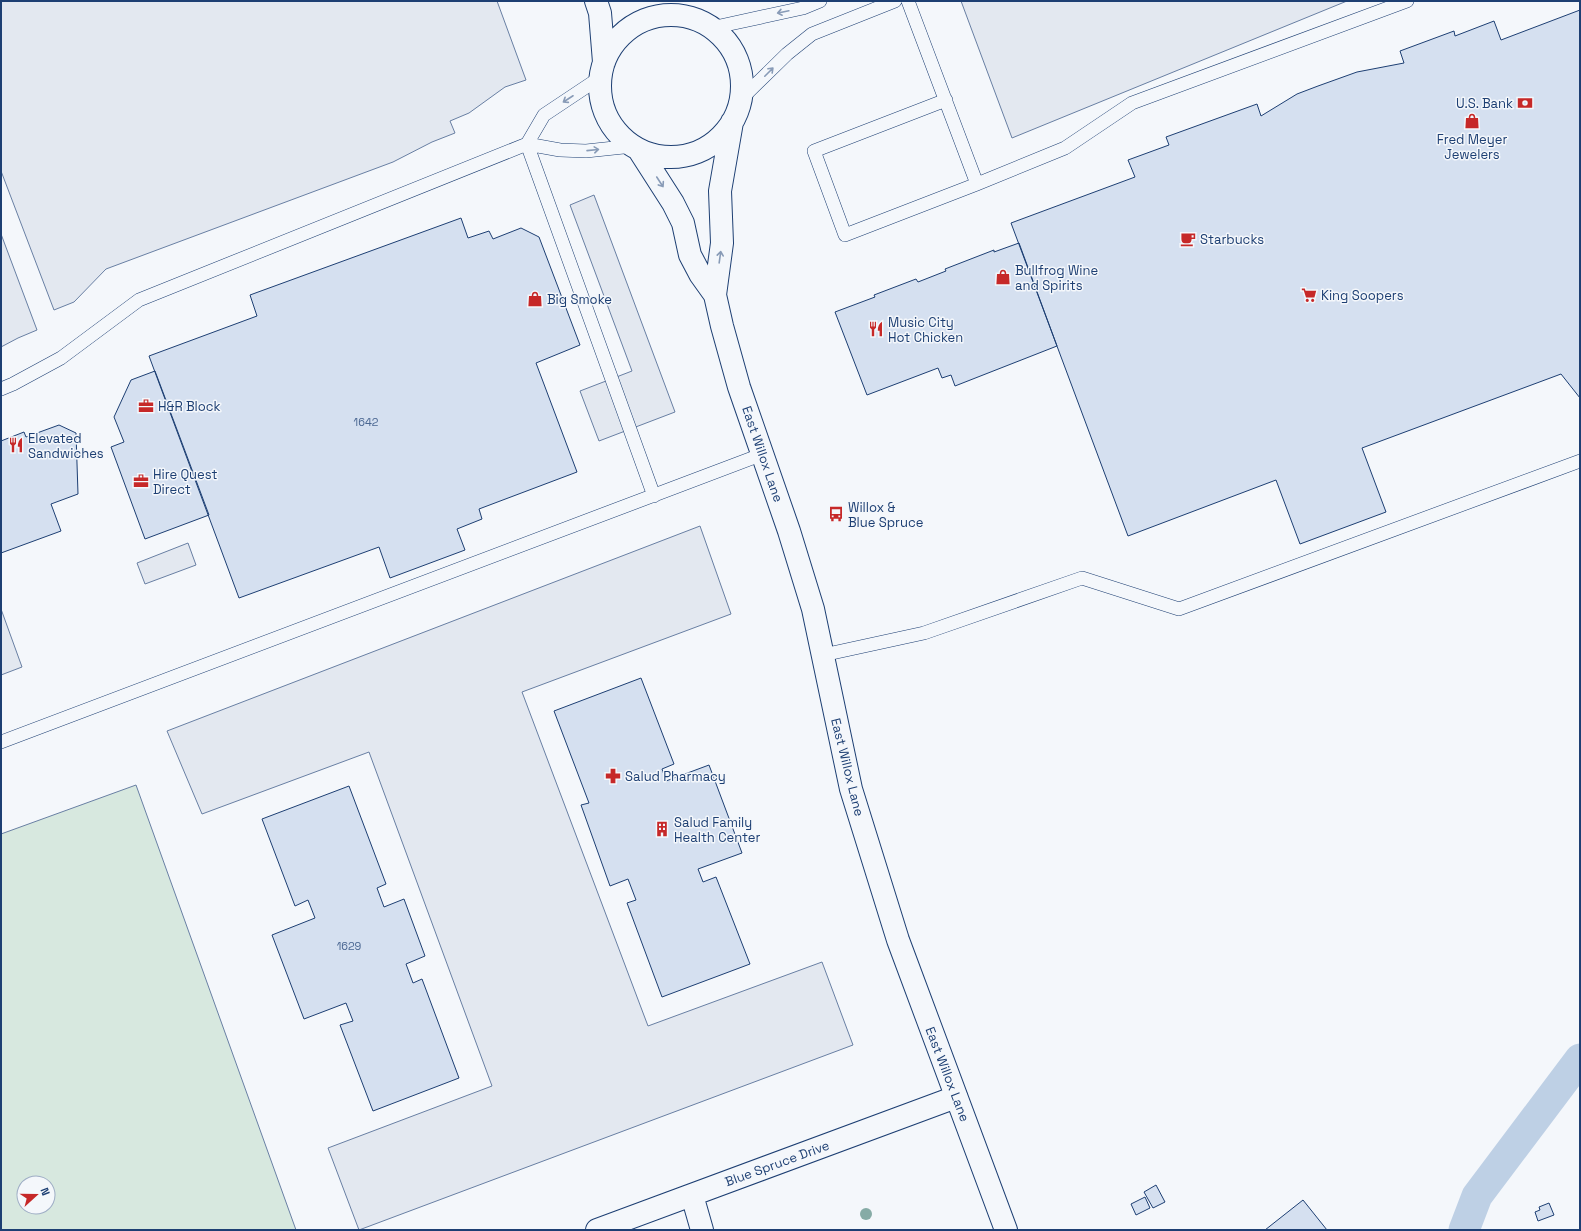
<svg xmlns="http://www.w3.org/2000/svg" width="1581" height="1231" font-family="'Space Grotesk',sans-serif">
<rect width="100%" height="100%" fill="#f4f7fb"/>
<!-- green -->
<path fill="#d7e8df" stroke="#687fa3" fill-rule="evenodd" d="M136,785L296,1230H1V834ZM24,1183H48V1207H24Z"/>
<!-- parking -->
<path fill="#e3e8f0" stroke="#687fa3" d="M1,1H497L526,80L505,87L469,113L450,121L455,133L432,142L393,162L106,269L74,302L54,310L1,171Z
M961,1H1347L1012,138Z
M594,195L675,412L599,441L580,391L632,371L570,205Z
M1,234L37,330L18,338L1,347Z
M700,526L731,614L522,692L648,1026L822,962L853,1045L359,1230L328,1148L492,1086L369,752L202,814L167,731Z
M188,543L196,565L145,584L137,563Z
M1,609L22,667L1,675Z"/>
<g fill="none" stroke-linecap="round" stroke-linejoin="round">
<!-- canal -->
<path stroke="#bed0e5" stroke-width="31" d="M1464,1230L1477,1196L1580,1059"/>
</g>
<!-- building -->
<path fill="#d5e0f0" stroke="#1d3f73" d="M1580,10V398L1561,374L1362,448L1386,512L1300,544L1276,480L1128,536L1011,223L1135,177L1128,160L1169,145L1166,137L1257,104L1261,116L1297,94L1318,86L1357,72L1404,63L1400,51L1454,31L1455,36L1494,21L1501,40Z
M461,218L468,238L489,231L493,239L521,228L539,237L580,345L536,363L577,472L479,509L482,519L457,529L465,550L390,578L379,547L239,598L149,356L257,316L250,295Z
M1019,243L1057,346L955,386L951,375L942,378L938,368L867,395L835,312L875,297L874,295L916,279L918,282L946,271L945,269L994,250V252Z
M155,371L209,515L145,539L111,447L124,442L114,417L131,380Z
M59,425L76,433L78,494L51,504L61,531L1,553V441L24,432L26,437Z
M641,678L674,764L662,769L666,781L709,765L742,853L698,869L703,882L716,877L750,964L662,997L627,903L636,900L628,879L610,886L581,805L589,803L554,711Z
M349,786L386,884L377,888L384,907L404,899L425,956L406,964L413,983L422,979L459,1078L373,1111L340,1025L353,1021L346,1003L304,1019L272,935L315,918L308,900L295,906L262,819Z
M1156,1185L1165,1202L1153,1208L1144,1192Z
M1145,1197L1150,1208L1136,1215L1131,1204Z
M1303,1200L1327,1230H1265Z
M1549,1203L1554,1215L1538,1221L1535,1212L1540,1210L1539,1207Z"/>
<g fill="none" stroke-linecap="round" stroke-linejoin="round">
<!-- service casing -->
<g stroke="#1d3f73" stroke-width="14">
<path id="service" d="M908,1L977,184
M711,28L803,8L820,1
M601,77L544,115L527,144L560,150L586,151L633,146
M741,99L787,54L812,34L895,1
M946,100L814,151L845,235L977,184L1065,148L1132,103L1407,1
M1,389L13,384L61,358L139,300L527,144L654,496
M823,655L924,633L1082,578L1179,609L1580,461
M1,742L763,454"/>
</g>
<!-- minor casing -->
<g stroke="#1d3f73" stroke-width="24">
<path id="minor" d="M692,1195L702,1230
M597,1230L956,1097"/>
</g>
<!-- secondary casing -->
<g stroke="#1d3f73" stroke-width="24">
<path id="secondary" d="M596,1L600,13L604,62
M600 86a71 71 0 1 1 142 0a71 71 0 1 1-142 0Z
M732,122L720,191L722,243L715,295L722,326L739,387L789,531L813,609L851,789L898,940L1006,1230
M639,150L673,203L683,223L690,255L700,274L715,295"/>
</g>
<!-- service -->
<use href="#service" stroke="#f4f7fb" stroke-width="13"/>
<!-- minor -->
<use href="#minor" stroke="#f4f7fb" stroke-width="22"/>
<!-- secondary -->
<use href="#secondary" stroke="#f4f7fb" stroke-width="22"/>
</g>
<!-- trees -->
<circle fill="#86aba6" cx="866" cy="1214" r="6"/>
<!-- one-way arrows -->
<defs><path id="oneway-shaft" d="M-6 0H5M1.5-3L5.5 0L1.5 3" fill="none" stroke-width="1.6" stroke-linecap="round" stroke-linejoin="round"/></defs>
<g stroke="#889bb7">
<use href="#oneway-shaft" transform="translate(783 12) rotate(168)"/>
<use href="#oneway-shaft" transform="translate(769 72) rotate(-45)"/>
<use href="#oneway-shaft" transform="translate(568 99) rotate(147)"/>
<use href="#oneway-shaft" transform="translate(593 150) rotate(-6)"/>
<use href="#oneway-shaft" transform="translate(660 182) rotate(57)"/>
<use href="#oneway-shaft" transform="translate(720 257) rotate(-82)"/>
</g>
<!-- icons -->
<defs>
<g id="bank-bare" transform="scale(1.2)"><path d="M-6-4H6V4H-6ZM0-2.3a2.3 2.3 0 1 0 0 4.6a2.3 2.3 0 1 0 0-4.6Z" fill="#c62828" stroke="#f4f7fb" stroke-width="2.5" paint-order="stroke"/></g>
<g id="shop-bare" transform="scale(1.2)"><path d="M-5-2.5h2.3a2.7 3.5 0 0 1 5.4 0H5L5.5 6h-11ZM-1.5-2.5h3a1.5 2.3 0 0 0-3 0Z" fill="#c62828" stroke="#f4f7fb" stroke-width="2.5" paint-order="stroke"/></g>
<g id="cafe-bare" transform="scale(1.2)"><path d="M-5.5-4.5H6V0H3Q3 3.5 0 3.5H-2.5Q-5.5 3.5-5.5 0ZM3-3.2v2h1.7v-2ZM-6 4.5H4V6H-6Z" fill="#c62828" stroke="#f4f7fb" stroke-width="2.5" paint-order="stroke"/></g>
<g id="supermarket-bare" transform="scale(1.2)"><path d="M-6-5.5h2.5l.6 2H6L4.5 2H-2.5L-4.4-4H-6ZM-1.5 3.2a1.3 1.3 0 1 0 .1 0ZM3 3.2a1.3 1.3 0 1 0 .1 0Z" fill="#c62828" stroke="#f4f7fb" stroke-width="2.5" paint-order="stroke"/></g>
<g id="restaurant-bare" transform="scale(1.2)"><path d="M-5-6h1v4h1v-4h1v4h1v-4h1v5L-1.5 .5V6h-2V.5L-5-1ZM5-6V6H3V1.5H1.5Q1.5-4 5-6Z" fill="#c62828" stroke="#f4f7fb" stroke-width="2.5" paint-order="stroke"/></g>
<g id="office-bare" transform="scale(1.2)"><path d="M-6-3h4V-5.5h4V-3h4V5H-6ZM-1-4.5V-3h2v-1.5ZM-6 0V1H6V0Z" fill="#c62828" stroke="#f4f7fb" stroke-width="2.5" paint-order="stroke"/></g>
<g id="bus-bare" transform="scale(1.2)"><path d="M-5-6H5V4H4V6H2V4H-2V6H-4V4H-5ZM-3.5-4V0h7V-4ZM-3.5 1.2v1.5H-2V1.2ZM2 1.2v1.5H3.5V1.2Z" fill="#c62828" stroke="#f4f7fb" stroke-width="2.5" paint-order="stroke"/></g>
<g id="pharmacy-bare" transform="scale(1.2)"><path d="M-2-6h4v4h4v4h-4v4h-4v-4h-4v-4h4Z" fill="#c62828" stroke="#f4f7fb" stroke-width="2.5" paint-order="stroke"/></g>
<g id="building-bare" transform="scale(1.2)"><path d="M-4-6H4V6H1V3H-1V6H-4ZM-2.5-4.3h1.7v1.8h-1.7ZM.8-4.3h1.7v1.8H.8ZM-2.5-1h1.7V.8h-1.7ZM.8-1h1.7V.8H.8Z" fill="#c62828" stroke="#f4f7fb" stroke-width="2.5" paint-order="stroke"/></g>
</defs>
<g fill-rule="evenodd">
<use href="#bank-bare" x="1525" y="103"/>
<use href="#shop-bare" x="1472" y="121"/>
<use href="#cafe-bare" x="1188" y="239"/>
<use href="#shop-bare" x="1003" y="277"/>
<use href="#supermarket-bare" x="1309" y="295"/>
<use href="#shop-bare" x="535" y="299"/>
<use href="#restaurant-bare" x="876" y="329"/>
<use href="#office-bare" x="146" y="406"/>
<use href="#restaurant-bare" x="16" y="445"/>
<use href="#office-bare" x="141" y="481"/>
<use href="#bus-bare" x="836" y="514"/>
<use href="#pharmacy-bare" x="613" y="776"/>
<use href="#building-bare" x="662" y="829"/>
</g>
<g text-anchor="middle" stroke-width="3" stroke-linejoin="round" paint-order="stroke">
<!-- number labels -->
<g font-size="11" fill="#4b6792">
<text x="366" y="426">1642</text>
<text x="349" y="950">1629</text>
</g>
<!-- poi labels -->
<g font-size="13" fill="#1d3f73" stroke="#f4f7fb" text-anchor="start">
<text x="1513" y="108" text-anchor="end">U.S. Bank</text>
<text x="1472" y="144" text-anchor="middle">Fred Meyer<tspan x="1472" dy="15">Jewelers</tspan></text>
<text x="1200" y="244">Starbucks</text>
<text x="1015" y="275">Bullfrog Wine<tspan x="1015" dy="15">and Spirits</tspan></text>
<text x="1321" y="300">King Soopers</text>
<text x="547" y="304">Big Smoke</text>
<text x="888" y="327">Music City<tspan x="888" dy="15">Hot Chicken</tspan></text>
<text x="158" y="411">H&amp;R Block</text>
<text x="28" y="443">Elevated<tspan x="28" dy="15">Sandwiches</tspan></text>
<text x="153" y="479">Hire Quest<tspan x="153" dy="15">Direct</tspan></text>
<text x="848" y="512">Willox &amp;<tspan x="848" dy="15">Blue Spruce</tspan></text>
<text x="625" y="781">Salud Pharmacy</text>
<text x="674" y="827">Salud Family<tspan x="674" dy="15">Health Center</tspan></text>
</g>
<!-- street labels -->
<g font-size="13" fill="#1d3f73" stroke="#f4f7fb">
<text transform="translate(763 454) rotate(71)" y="5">East Willox Lane</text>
<text transform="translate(848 767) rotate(76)" y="5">East Willox Lane</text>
<text transform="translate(948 1074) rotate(69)" y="5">East Willox Lane</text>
<text transform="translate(777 1163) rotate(-20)" y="5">Blue Spruce Drive</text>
</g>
</g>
<!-- border -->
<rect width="1581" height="1231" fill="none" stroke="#1d3f73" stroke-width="4"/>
<!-- north arrow -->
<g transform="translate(36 1195) rotate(69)"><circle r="19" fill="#f4f7fb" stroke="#9eadc5"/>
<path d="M0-3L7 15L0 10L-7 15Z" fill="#c62828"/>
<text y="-6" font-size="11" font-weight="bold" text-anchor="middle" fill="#1d3f73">N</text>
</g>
</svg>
